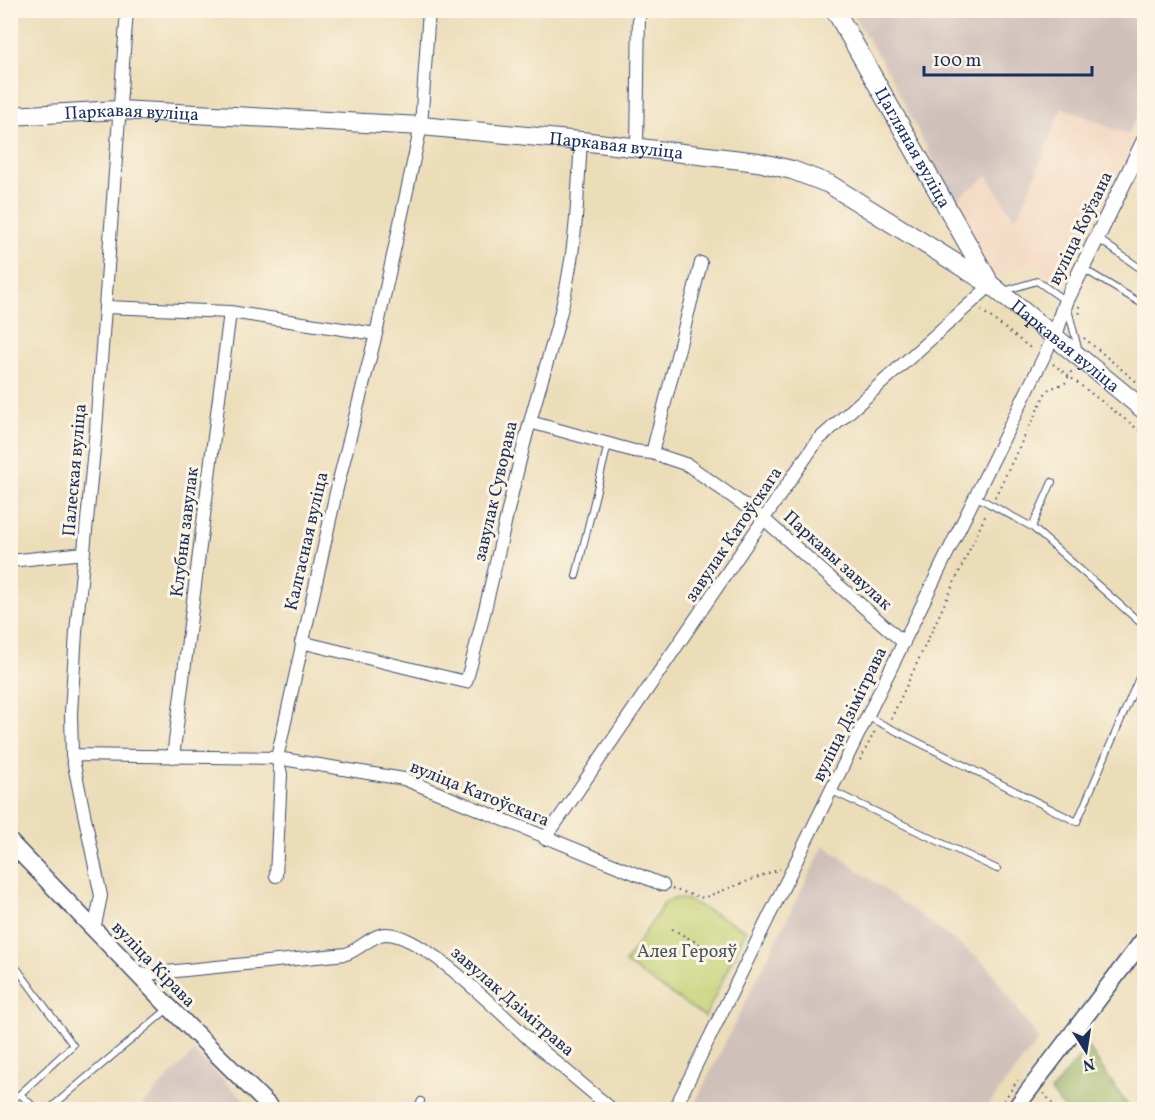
<svg xmlns="http://www.w3.org/2000/svg" width="1155" height="1120" font-family="Vollkorn,serif">
<rect width="100%" height="100%" fill="#fcf5e5"/>
<filter id="ink" filterUnits="userSpaceOnUse"><feTurbulence type="fractalNoise" baseFrequency=".0167" numOctaves="2"/><feDisplacementMap in="SourceGraphic" scale="12" xChannelSelector="R" yChannelSelector="G"/><feConvolveMatrix kernelMatrix="1 2 1 2 8 2 1 2 1" color-interpolation-filters="sRGB"/></filter>
<filter id="wash" filterUnits="userSpaceOnUse"><feTurbulence type="fractalNoise" baseFrequency=".008" numOctaves="4" result="noise"/><feDisplacementMap in="SourceGraphic" scale="24" xChannelSelector="R" yChannelSelector="G"/><feGaussianBlur stdDeviation="1.35" result="paint"/><feColorMatrix in="noise" values="0 0 0 0 0 0 0 0 0 0 0 0 0 0 0 0 0 1.4 0 .05"/><feComposite in="paint" operator="in"/></filter>
<g filter="url(#wash)">
<rect width="100%" height="100%" fill="#ecddb9"/>
<!-- built -->
<path fill="#f2d4be" d="M1062,107L1137,139L1065,285L1028,261L995,279L953,201L988,176L1013,216L1021,212Z"/>
<!-- industrial -->
<path fill="#cfc0ba" d="M851,11H1144V102L1128,135L1062,107L1021,212L1013,217L988,176L953,201L891,77Z
M824,845L986,964L1039,1040L985,1109H692Z
M194,1052L254,1109H138Z"/>
<!-- green -->
<path fill="#c2d071" stroke="#6e8068" stroke-width="1.5" d="M676,898L688,900L746,930L705,1017L625,963L665,902Z"/>
<!-- forest -->
<path fill="#99b263" stroke="#5a7060" stroke-width="1.5" d="M1088,1047L1130,1109H1064L1051,1091Z"/>
</g>
<g filter="url(#ink)">
<g fill="none" stroke-linecap="round" stroke-linejoin="round">
<!-- service casing -->
<g stroke="#3a496c" stroke-width="8">
<path id="service" d="M1097,238L1144,271
M1082,268L1144,305
M1004,291L1037,281L1064,300
M1068,309L1079,352
M975,496L1032,527L1144,626
M1032,527L1052,482
M576,576L608,444
M868,717L1077,822L1144,666
M832,791L997,869
M10,862L19,852
M10,959L73,1045L20,1094
M1144,1061L1142,1065L1144,1067
M10,1101L20,1094L37,1110
M48,1110L169,1008
M416,1110L421,1101"/>
</g>
<!-- minor casing -->
<g stroke="#3a496c" stroke-width="14">
<path id="minor" d="M637,148L639,10
M106,307L230,312L376,334
M530,422L634,451L652,453L688,465L765,520L904,643
M652,453L701,263
M10,561L84,553
M301,642L466,682C491,597 506,508 530,422C543,372 561,323 569,272C577,229 578,185 581,141
M72,755L277,758L404,779L663,885
M173,757L230,312
M545,839L817,441L991,285
M276,876L281,774L277,758L337,488L376,334L421,126L429,10
M94,930L101,896L72,755L71,713L76,632L96,429L127,10
M137,975L346,954C359,950 373,934 386,934C424,934 503,1016 532,1042C559,1065 586,1087 613,1110
M674,1110L1055,334"/>
</g>
<!-- tertiary casing -->
<g stroke="#3a496c" stroke-width="17">
<path id="tertiary" d="M1055,334L1066,301L1144,141"/>
</g>
<!-- secondary casing -->
<g stroke="#3a496c" stroke-width="19">
<path id="secondary" d="M10,842L170,1008L273,1110
M1014,1110L1144,939"/>
</g>
<!-- primary casing -->
<g stroke="#3a496c" stroke-width="20">
<g id="primary">
<path id="s1" d="M835,10L987,278"/>
<path id="s2" d="M10,116L119,110L421,126L581,141L758,162L792,170L829,184L991,285L1144,410"/>
</g>
</g>
<!-- path -->
<path stroke="#3a496c" stroke-width="2" stroke-dasharray="1.5 4.5" stroke-linecap="butt" d="M1079,306L1080,318
M981,310L1033,350
M1084,338L1144,388
M1053,364L1144,434
M995,497L1047,390L1065,383L1072,370
M891,719L987,512
M860,760L875,731
M672,889L703,898L780,869
M672,929L735,964
M1044,1093L1057,1110
M997,1110L1018,1080"/>
<!-- service -->
<use href="#service" stroke="#fff" stroke-width="6"/>
<!-- minor -->
<use href="#minor" stroke="#fff" stroke-width="12"/>
<!-- tertiary -->
<use href="#tertiary" stroke="#fff" stroke-width="15"/>
<!-- secondary -->
<use href="#secondary" stroke="#fff" stroke-width="16"/>
<!-- primary -->
<use href="#primary" stroke="#fff" stroke-width="18"/>
</g>
</g>
<g text-anchor="middle" stroke-width="6" stroke-linejoin="round" paint-order="stroke">
<!-- street labels -->
<g font-size="18" fill="#1b2f5e" stroke="#fcf5e5">
<text dy="6" stroke="none"><textPath href="#s2" startOffset="122">Паркавая вуліца</textPath></text>
<text dy="6" stroke="none"><textPath href="#s2" startOffset="608">Паркавая вуліца</textPath></text>
<text dy="6" stroke="none"><textPath href="#s1" startOffset="158">Цагляная вуліца</textPath></text>
<text transform="translate(1080 228) rotate(-64)" y="6">вуліца Коўзана</text>
<text dy="6" stroke="none"><textPath href="#s2" startOffset="1112">Паркавая вуліца</textPath></text>
<text transform="translate(74 470) rotate(-85)" y="6">Палеская вуліца</text>
<text transform="translate(495 491) rotate(-77)" y="6">завулак Суворава</text>
<text transform="translate(184 532) rotate(-83)" y="6">Клубны завулак</text>
<text transform="translate(733 534) rotate(-56)" y="6">завулак Катоўскага</text>
<text transform="translate(306 541) rotate(-77)" y="6">Калгасная вуліца</text>
<text transform="translate(838 560) rotate(42)" y="6">Паркавы завулак</text>
<text transform="translate(849 714) rotate(-64)" y="6">вуліца Дзімітрава</text>
<text transform="translate(480 793) rotate(22)" y="6">вуліца Катоўскага</text>
<text transform="translate(154 964) rotate(46)" y="6">вуліца Кірава</text>
<text transform="translate(513 1001) rotate(41)" y="6">завулак Дзімітрава</text>
</g>
<!-- park labels -->
<g font-size="18" fill="#455763" stroke="#fcf5e5">
<text x="687" y="957">Алея Герояў</text>
</g>
</g>
<!-- margin -->
<rect width="1155" height="1120" fill="none" stroke="#fcf5e5" stroke-width="36"/>
<!-- north arrow -->
<g transform="translate(1086 1051) rotate(168)" stroke="#fcf5e5" stroke-width="4.5" paint-order="stroke">
<path d="M0-4.5L10 22L0 15L-10 22Z" fill="#1b2f5e"/>
<text y="-9" font-size="16" font-weight="bold" text-anchor="middle" fill="#1b2f5e">N</text>
</g>
<!-- scale -->
<path d="M924 66v9h168v-9" fill="none" stroke="#1b2f5e" stroke-width="3"/>
<text x="933" y="66" font-size="18" fill="#1b2f5e" stroke="#fcf5e5" stroke-width="4.5" paint-order="stroke">100 m</text>
</svg>
